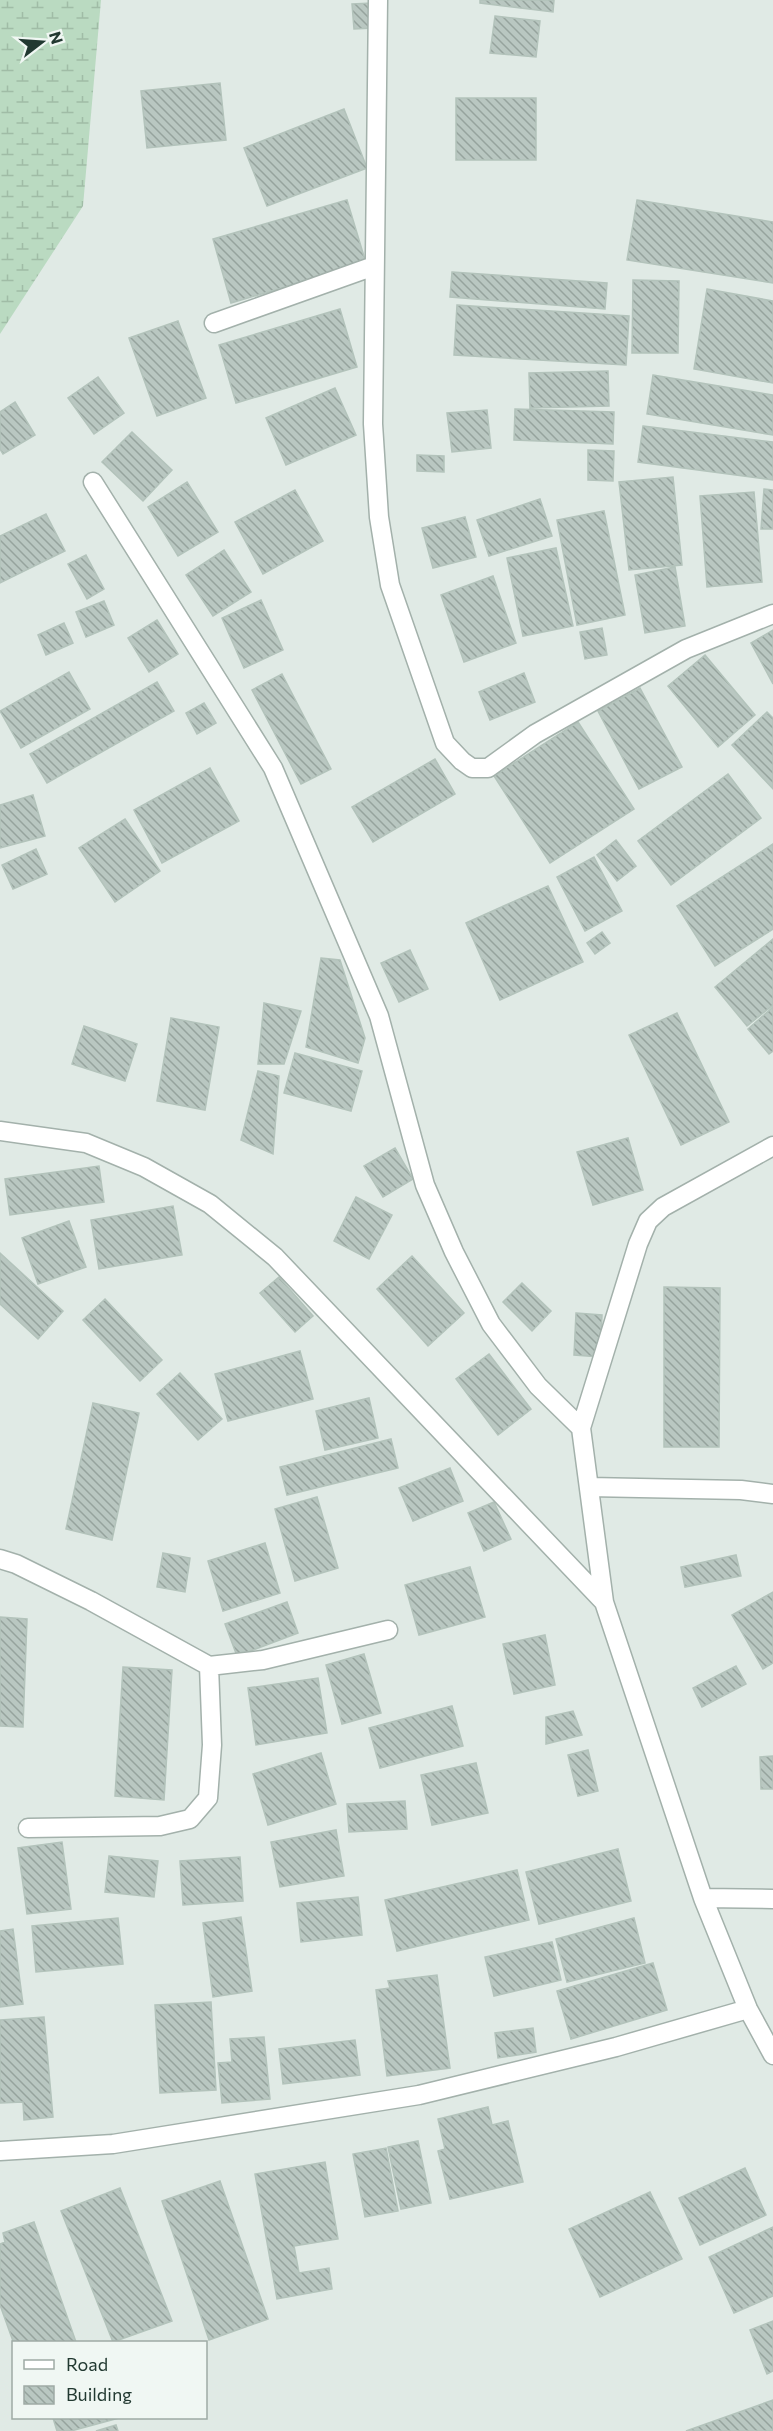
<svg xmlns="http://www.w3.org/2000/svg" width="773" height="2431" font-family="Commissioner,sans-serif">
<defs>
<pattern id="wetland-marsh" width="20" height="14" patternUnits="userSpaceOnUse" patternTransform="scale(1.5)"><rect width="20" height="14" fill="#badac1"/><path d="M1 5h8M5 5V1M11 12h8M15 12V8" fill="none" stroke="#a0bca6"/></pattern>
<pattern id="building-back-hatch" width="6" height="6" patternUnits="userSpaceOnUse" patternTransform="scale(1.5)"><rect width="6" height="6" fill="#b9c7c1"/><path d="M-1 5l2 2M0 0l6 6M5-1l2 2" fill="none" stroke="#96a39d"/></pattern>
</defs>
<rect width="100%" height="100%" fill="#e0eae5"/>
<!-- wetland -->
<path fill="url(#wetland-marsh)" d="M0,0H101L83,206L0,334Z"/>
<!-- building -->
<path fill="url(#building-back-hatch)" stroke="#b3c3bb" stroke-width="1.5" d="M480,0H554L553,12L480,3Z
M372,3L374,28L354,29L352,4Z
M495,16L540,21L536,57L490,53Z
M220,83L226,140L147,148L141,91Z
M456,98H536V160H456Z
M344,109L367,168L267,206L244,148Z
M347,200L366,263L231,303L213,239Z
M637,200L773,222V283L627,260Z
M452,272L607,283L605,309L450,297Z
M633,280L679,281L678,353H632Z
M707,289L773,301V383L694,369Z
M457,305L629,316L626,365L454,355Z
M340,309L357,367L236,403L219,345Z
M178,321L206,398L157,416L129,338Z
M608,371L609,406L530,408L529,373Z
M653,375L773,395V435L647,414Z
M98,377L124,413L94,434L68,398Z
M335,388L356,435L286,465L266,418Z
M15,402L35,435L3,454L0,449V412Z
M515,409L614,412L613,444L514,440Z
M487,410L491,448L452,452L447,413Z
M643,426L773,442V480L638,462Z
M132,432L172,470L143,501L102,462Z
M588,450L614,451L613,481L588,480Z
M417,455L444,456V472L417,471Z
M673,477L682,565L629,570L619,482Z
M187,482L218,532L178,556L148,507Z
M764,489L773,490V529H761Z
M295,490L323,541L263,574L235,522Z
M754,492L762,582L707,587L700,496Z
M540,499L552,536L489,556L477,520Z
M604,511L625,615L577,625L557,520Z
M46,514L65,551L0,583V536Z
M465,517L476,557L433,568L422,528Z
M556,548L573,626L523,636L507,558Z
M224,550L251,592L213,616L186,575Z
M86,555L104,589L87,599L68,564Z
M675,567L685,626L645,633L635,575Z
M493,576L516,643L464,662L441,595Z
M261,600L283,650L244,668L222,618Z
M104,601L114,625L86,637L76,612Z
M157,620L178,654L149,672L128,638Z
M64,623L73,643L46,655L38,635Z
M602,628L607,655L585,659L580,632Z
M773,630V684L751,643Z
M705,655L755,715L718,747L668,686Z
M69,672L90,709L21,748L0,711Z
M524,673L535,702L490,720L479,692Z
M282,674L331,769L301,784L252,690Z
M157,682L174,711L47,783L30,754Z
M640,688L682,767L639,789L598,711Z
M204,703L216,723L197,734L186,713Z
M767,712L773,718V789L732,745Z
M578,722L634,809L550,863L494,776Z
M435,759L455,794L373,842L352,807Z
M210,768L239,821L162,863L134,810Z
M728,774L761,818L671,885L638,841Z
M33,795L45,836L0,848V805Z
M125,819L160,871L115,902L79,848Z
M616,840L636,866L617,881L597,855Z
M773,844V929L715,966L677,906Z
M36,849L47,874L13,889L2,865Z
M594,857L622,911L585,931L557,877Z
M548,886L583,962L500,1000L466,923Z
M602,932L610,943L595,954L587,943Z
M773,939V1005L747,1026L715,987Z
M410,950L428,989L399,1002L381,963Z
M321,958L340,960L365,1038L358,1063L306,1047Z
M264,1003L301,1011L284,1064H258Z
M773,1007V1051L769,1054L748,1029Z
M677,1013L729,1122L681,1145L629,1035Z
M171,1018L219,1027L205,1110L157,1101Z
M84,1026L137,1044L125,1081L72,1064Z
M295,1053L362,1071L351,1111L284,1093Z
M258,1071L279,1076L273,1154L241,1140Z
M628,1138L643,1190L593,1205L577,1152Z
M395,1148L413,1179L383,1197L364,1166Z
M99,1166L104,1202L10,1215L5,1179Z
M356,1197L392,1215L369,1259L334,1241Z
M173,1206L182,1255L99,1269L91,1220Z
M69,1221L86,1267L38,1284L22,1238Z
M0,1253L63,1311L38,1339L0,1304Z
M412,1256L464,1313L428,1346L377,1289Z
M279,1277L313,1316L295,1332L260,1293Z
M522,1283L551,1311L532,1331L503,1302Z
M664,1287L720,1288L719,1447H664Z
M105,1299L162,1360L140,1381L83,1320Z
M576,1313L602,1315L600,1357L574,1355Z
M300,1351L313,1399L228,1421L215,1374Z
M489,1354L531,1409L498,1435L456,1379Z
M180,1373L222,1419L198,1440L157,1394Z
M369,1398L378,1438L325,1450L316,1411Z
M93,1403L139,1413L112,1540L66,1529Z
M391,1439L398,1468L287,1495L280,1467Z
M450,1468L463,1501L413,1521L399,1488Z
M317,1497L338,1568L295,1581L275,1509Z
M494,1502L511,1539L484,1551L468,1513Z
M265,1543L280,1593L223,1611L208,1561Z
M163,1553L190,1558L185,1592L157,1587Z
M736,1555L741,1576L685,1587L681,1567Z
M470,1567L485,1617L419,1635L405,1585Z
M773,1592V1663L763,1669L732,1615Z
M287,1602L298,1633L237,1656L225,1624Z
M0,1617L27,1619L23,1727L0,1726Z
M545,1635L555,1685L514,1694L503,1644Z
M364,1654L381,1713L342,1724L326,1665Z
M736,1666L746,1684L702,1707L693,1688Z
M123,1667L172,1670L164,1800L115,1796Z
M318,1678L327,1733L256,1745L248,1688Z
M452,1706L463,1746L380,1768L369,1728Z
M573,1711L582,1735L546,1744V1717Z
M588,1750L598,1791L578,1796L568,1755Z
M321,1753L336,1804L268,1825L253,1774Z
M773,1756V1789H761L760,1757Z
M476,1763L488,1813L432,1825L421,1775Z
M405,1801L407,1829L349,1832L347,1804Z
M336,1830L344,1876L280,1887L271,1842Z
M62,1842L71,1909L27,1914L18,1848Z
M618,1849L631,1901L539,1924L526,1872Z
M109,1856L158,1861L154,1897L105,1892Z
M240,1857L243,1901L183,1905L180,1861Z
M517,1870L529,1920L397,1951L385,1900Z
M358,1897L362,1935L301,1942L297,1903Z
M241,1917L252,1991L213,1997L203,1923Z
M118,1918L123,1964L36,1972L32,1926Z
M634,1918L645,1963L567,1982L556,1939Z
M13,1929L23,2004L0,2007V1931Z
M552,1942L561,1980L494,1996L485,1957Z
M653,1963L667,2010L571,2039L557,1991Z
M437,1975L450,2068L387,2076L376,1990L390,1988L388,1981Z
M211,2002L216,2090L160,2093L155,2005Z
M44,2017L53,2117L24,2120L23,2102L0,2103V2020Z
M533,2028L536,2052L498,2058L495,2033Z
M264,2037L270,2099L222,2103L218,2063L232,2062L230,2039Z
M355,2040L360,2075L283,2084L279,2049Z
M488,2107L492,2125L508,2121L523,2182L450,2199L438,2151L445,2149L438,2119Z
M418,2141L431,2203L401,2209L388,2147Z
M386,2148L398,2211L365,2217L353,2154Z
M325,2162L338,2239L294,2246L299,2273L329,2268L332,2289L277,2299L255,2174Z
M745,2168L766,2215L700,2245L679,2198Z
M220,2181L268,2319L209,2340L162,2201Z
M120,2188L172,2321L113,2342L61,2211Z
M650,2192L682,2259L600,2297L569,2229Z
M34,2222L76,2342L14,2344L0,2305V2244L5,2242L3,2233Z
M773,2227V2296L734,2313L709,2257Z
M773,2321V2371L767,2374L750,2330Z
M773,2400V2431H686Z
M53,2418H119L71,2431H57Z
M116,2425L118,2431H96Z"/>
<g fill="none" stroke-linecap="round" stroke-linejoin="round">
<!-- minor casing -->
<g stroke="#a3b1ab" stroke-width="21">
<path id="minor" d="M378,0L373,424L379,517L390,585L445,743L462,761L472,768H488L535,734L686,649L773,614
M214,323L374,266
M93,482L273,768L379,1016L425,1185L454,1252L491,1324L538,1386L581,1428
M0,1131L86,1143L144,1167L210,1204L275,1257L604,1602
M773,1146L663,1207L648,1221L638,1244L581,1428L604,1602L703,1898L748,2009L773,2055
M589,1487L741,1490L773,1494
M0,1559L16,1564L91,1601L209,1666L263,1660L388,1630
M28,1828L160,1826L190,1819L208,1798L212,1745L209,1666
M703,1898L773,1899
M0,2151L113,2144L419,2095L616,2047L748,2009"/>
</g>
<!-- minor -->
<use href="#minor" stroke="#fff" stroke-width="18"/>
</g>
<!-- legend -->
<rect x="12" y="2341" width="195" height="78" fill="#f0f7f3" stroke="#9eaba5" stroke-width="1.5"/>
<rect x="24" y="2360" width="30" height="9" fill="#ffffff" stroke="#9eaba5" stroke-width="1.5"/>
<text x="66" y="2371" font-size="18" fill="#223931">Road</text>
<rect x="24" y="2386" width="30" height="18" fill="url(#building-back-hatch)" stroke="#9eaba5" stroke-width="1.5"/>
<text x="66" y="2401" font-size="18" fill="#223931">Building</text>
<!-- north arrow -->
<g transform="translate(42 42) rotate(73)" stroke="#f0f7f3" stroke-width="4.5" paint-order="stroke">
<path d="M0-4.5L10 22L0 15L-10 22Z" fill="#223931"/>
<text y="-9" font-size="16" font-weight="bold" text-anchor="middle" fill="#223931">N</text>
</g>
</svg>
